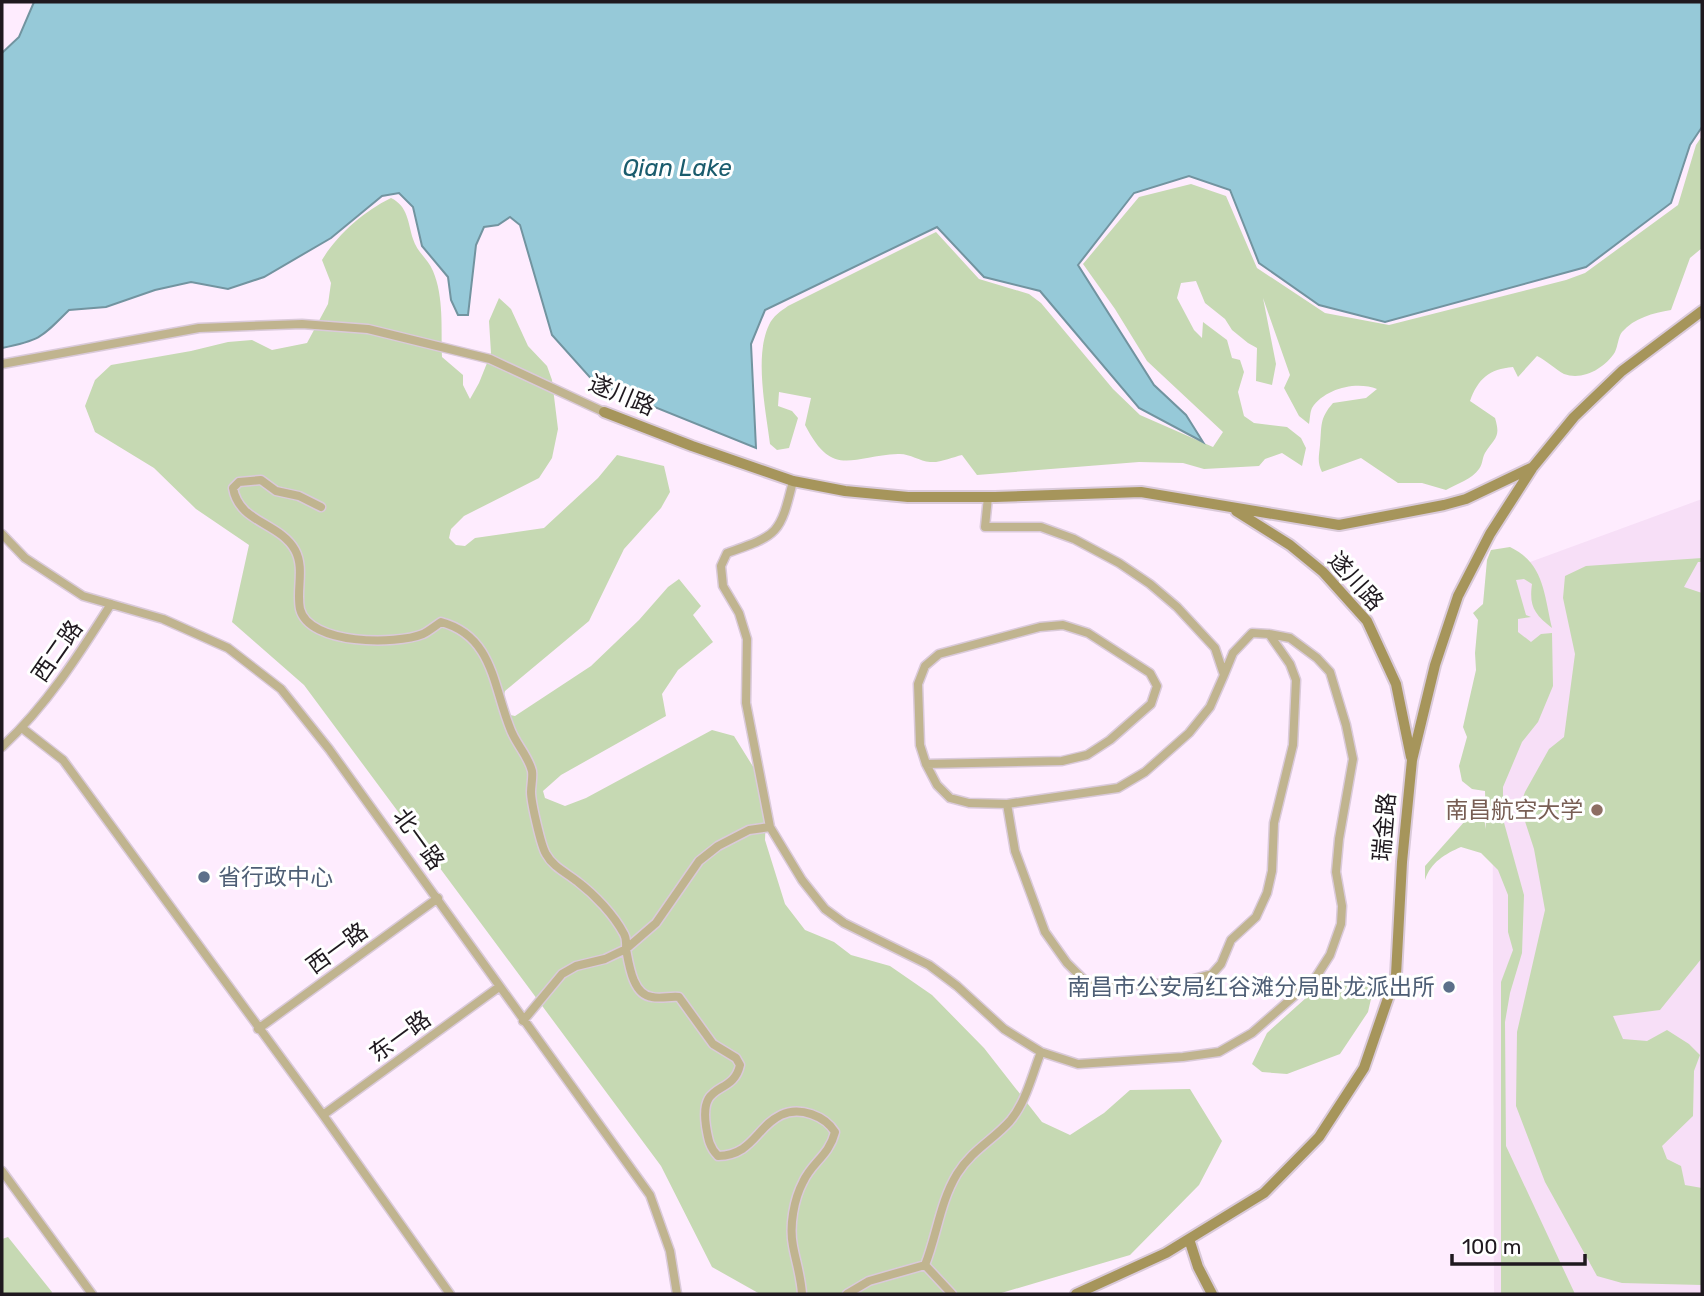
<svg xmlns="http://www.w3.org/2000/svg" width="1704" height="1296" font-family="Rubik,'Noto Sans SC',sans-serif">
<rect width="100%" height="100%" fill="#feecfe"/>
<!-- built -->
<path fill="#f7dff7" d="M1702,499V1294H1494L1492,576Z"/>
<!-- green -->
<path fill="#c6d9b3" d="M1702,136V248L1690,258L1671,310C1653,313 1634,318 1622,332C1618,337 1618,346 1615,352C1605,368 1583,381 1564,374C1556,370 1546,360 1537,356L1518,377L1513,367C1489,369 1478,379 1470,401L1495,418C1501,438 1495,437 1485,453C1482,458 1483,464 1479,469C1472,479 1457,484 1446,490L1422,483H1398L1361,458L1322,472C1317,462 1319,456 1320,445C1322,426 1319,419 1333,403L1366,398L1377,389C1357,381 1325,388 1312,408C1310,412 1310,419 1309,424L1299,416L1284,388L1290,375L1263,298L1276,364L1272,385L1256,381L1257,348L1248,343L1232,330L1225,319L1205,303L1196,281L1181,283L1177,298L1194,330L1202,338L1203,322L1227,340L1232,358L1240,360L1244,372L1238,392L1244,416L1254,423L1287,427L1301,438L1306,448L1302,466L1282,453L1265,459L1259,466L1204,469L1183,463L1139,462L977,475L962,455C953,457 940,463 930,462C919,461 909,453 898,454C850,456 833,479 805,425L811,398L779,392L778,406L792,411L798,418L789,448L777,450L770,444C766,411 754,356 769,325C773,316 781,311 788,306L936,232L979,279L1029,294L1041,303L1113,389L1140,415L1213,447L1223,432L1147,361L1115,309L1083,264L1139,197L1191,184L1226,196L1257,268L1325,313L1389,325L1566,280L1585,273L1678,205L1696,145Z
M391,198C408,206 408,223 413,239C417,252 428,259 433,271C444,297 441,328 442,357L463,375V385L470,399L479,383L491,353L489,321L499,298L511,309L528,346L547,366L552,380L558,429L552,458L539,478L464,516L451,529L449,538L456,545L465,546L475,538L544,528L598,478L617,455L664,466L670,492L661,508L624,549L589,621L505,691L502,703L506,714L515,716L591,666L639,620L668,587L679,579L701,606L693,615L713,642L678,670L662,694L666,716L561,775L543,791L545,798L565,806L586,798L712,730L734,736L767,789L765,840L785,904L805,930L834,942L851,955L890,966L932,995L984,1048L1042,1122L1070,1135L1104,1113L1130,1090L1190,1089L1222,1141L1199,1185L1130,1255L998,1294H760L712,1267L661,1166L304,685L232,622L249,545L196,509L154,468L95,432L85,406L95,380L111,365L191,351L228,342L252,340L272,350L307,343L328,304L331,283L322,260C337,235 364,211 391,198Z
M1510,547C1544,563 1544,594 1552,628C1534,614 1529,606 1532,584L1524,579L1516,580L1526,615L1531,617L1518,619V632L1531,642L1541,634L1552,633L1553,686L1538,722L1522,742L1503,787V819L1524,895L1522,953L1510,993L1505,1022L1506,1146L1575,1294H1501V982L1513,950L1508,932V895L1498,870L1481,853L1461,847C1445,854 1431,862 1425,880V866L1481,803L1486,829L1485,791L1472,789L1462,781L1459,766L1467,737L1463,727L1476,670L1475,653L1478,620L1473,613L1483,604L1487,560L1491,550Z
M1702,558V562H1698L1684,587L1702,593V958L1660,1010L1613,1016L1623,1039L1647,1041L1667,1030L1689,1044L1700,1055L1694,1071L1693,1116L1662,1146L1667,1159L1681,1166L1685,1185L1702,1188V1285L1622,1283L1597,1276L1545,1182L1516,1106L1517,1032L1545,910L1534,849L1520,806L1525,792L1549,749L1564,737L1575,654L1563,598L1565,576L1586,566Z
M1327,979L1374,986L1368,1012L1340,1054L1287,1074L1262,1072L1252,1064L1267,1033Z
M8,1237L52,1292L51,1294H2V1239Z"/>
<!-- water -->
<path fill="#96c9d8" stroke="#7294a0" stroke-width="2" d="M34,2H1702V127L1690,145L1671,203L1586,267L1385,322L1319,305L1259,263L1230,190L1189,176L1134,193L1078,265L1154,385L1186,415L1203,442L1139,408L1040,291L984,277L937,227L765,310L751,344L756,448L595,383L552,335L520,225L510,217L498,225L484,227L476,245L468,315H458L451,300L448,277L422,246L413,207L399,193L382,196L331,238L264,277L228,289L191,282L155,290L106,307L69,310C41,338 41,340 2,348V53L19,37Z"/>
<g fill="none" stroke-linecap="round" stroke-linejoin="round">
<!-- street casing -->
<g stroke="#dacada" stroke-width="11">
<path id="street" d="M2,364L199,328L302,324L368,329L490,359L604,412
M793,481C780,535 778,535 727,553L721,566L723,586L739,613L747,639L746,703L770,827L802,880L825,909L844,923L929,965L957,986L1004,1029L1041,1052L1078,1064L1183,1057L1219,1052L1252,1033L1316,977L1330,955L1341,924L1342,906L1336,872L1339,839L1353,759L1346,725L1330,672L1317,658L1290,638L1269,634L1252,633L1233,653L1224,675L1215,648L1177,607L1150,584L1119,563L1074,539L1041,527H985L988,497
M321,507L299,496L276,491L261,480L239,482L233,488C239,523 279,522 295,550C305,568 296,590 300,609C309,645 396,645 423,634C429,631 435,626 441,622C493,636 493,686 510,728C515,743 528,755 532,771C533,778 531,785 531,792C531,802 541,846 546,854C553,867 567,873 578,882C595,895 614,915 624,934C627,939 626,944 626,949C629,965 633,995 652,997C661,999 670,996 679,997L713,1044L736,1058L740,1065C733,1097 699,1079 706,1126C708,1138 709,1147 718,1156C753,1155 756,1127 781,1115C800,1106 825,1116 835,1132C829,1156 812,1162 803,1182C794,1199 789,1226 793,1246C796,1262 801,1277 802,1294
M2,534L25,558L83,596L163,619L228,648L281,689L329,749L650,1195L670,1251L677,1294
M22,728L63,760L323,1115L450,1294
M2,747C47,705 78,656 111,604
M926,764L1062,761L1087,755L1110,740L1151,704L1157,686L1150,673L1088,633L1063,625L1040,627L939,654L925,666L918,684L920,745L926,764L937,785L950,798L969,803L1007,804L1118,788L1145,772L1189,733L1210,707L1224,675
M1007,804L1015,851L1045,932L1067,963L1089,985L1104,987L1183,982L1212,974L1221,964L1231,940L1256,917L1267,893L1272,871L1274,823L1293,745L1296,680L1290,664L1269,634
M523,1021L562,974L576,966L605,959L626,949L656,923L699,861L718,846L749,830L770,827
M258,1029L438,898
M323,1115L499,987
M2,1171L92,1294
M847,1294L869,1281L925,1265
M952,1294L925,1265C937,1235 940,1202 957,1174C972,1150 993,1140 1010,1121C1026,1102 1032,1075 1041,1052"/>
</g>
<!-- secondary casing -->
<g stroke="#dacada" stroke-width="14">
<path id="secondary" d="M604,412L692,446L793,481L845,491L908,497H995L1141,492L1339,525L1444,505L1466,499L1533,467
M1236,511L1290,545L1323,572L1367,621L1396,684L1411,757
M1189,1239L1198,1267L1212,1294
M1076,1294L1166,1253L1264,1193L1319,1137L1364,1068L1396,975L1402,862L1412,760L1435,665L1458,596L1490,534L1533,467L1574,417L1622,371L1702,311"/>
</g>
<!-- street -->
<use href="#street" stroke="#c0b48f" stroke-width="8"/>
<!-- secondary -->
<use href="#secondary" stroke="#a6955b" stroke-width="10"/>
</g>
<!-- markers -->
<circle fill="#8d6e63" stroke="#fff" stroke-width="2.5" cx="1597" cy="810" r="7"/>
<g fill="#5c6f8a" stroke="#fff" stroke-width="2.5">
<circle cx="204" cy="877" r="7"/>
<circle cx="1449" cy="987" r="7"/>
</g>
<g text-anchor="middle" stroke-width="6" stroke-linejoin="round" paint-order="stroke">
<!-- street labels -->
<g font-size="23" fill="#1f191f" stroke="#fff">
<text transform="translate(622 395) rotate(23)" y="8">遂川路</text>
<text transform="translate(1356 581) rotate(48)" y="8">遂川路</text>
<text transform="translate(57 651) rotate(-55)" y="8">西二路</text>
<text transform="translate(1384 827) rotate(-85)" y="8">瑞金路</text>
<text transform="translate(419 839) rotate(54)" y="8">北一路</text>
<text transform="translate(337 948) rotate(-36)" y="8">西一路</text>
<text transform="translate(400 1036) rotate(-36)" y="8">东一路</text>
</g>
<!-- education labels -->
<g font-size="23" fill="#785e54" stroke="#fff" text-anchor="end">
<text x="1583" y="818">南昌航空大学</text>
</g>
<!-- service labels -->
<g font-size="23" fill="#4e5e75" stroke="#fff" text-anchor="start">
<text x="218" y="885">省行政中心</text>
<text x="1435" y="995" text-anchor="end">南昌市公安局红谷滩分局卧龙派出所</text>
</g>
<!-- water labels -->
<g font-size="24" font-style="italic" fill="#1a5c6d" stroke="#fff">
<text x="677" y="176">Qian Lake</text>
</g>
</g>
<!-- border -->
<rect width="1704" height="1296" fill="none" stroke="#1f191f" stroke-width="7"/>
<!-- scale -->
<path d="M1452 1254v10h133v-10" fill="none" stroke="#1f191f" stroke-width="3.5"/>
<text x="1462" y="1254" font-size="21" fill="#1f191f" stroke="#ffffff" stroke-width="5" paint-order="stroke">100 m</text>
</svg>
